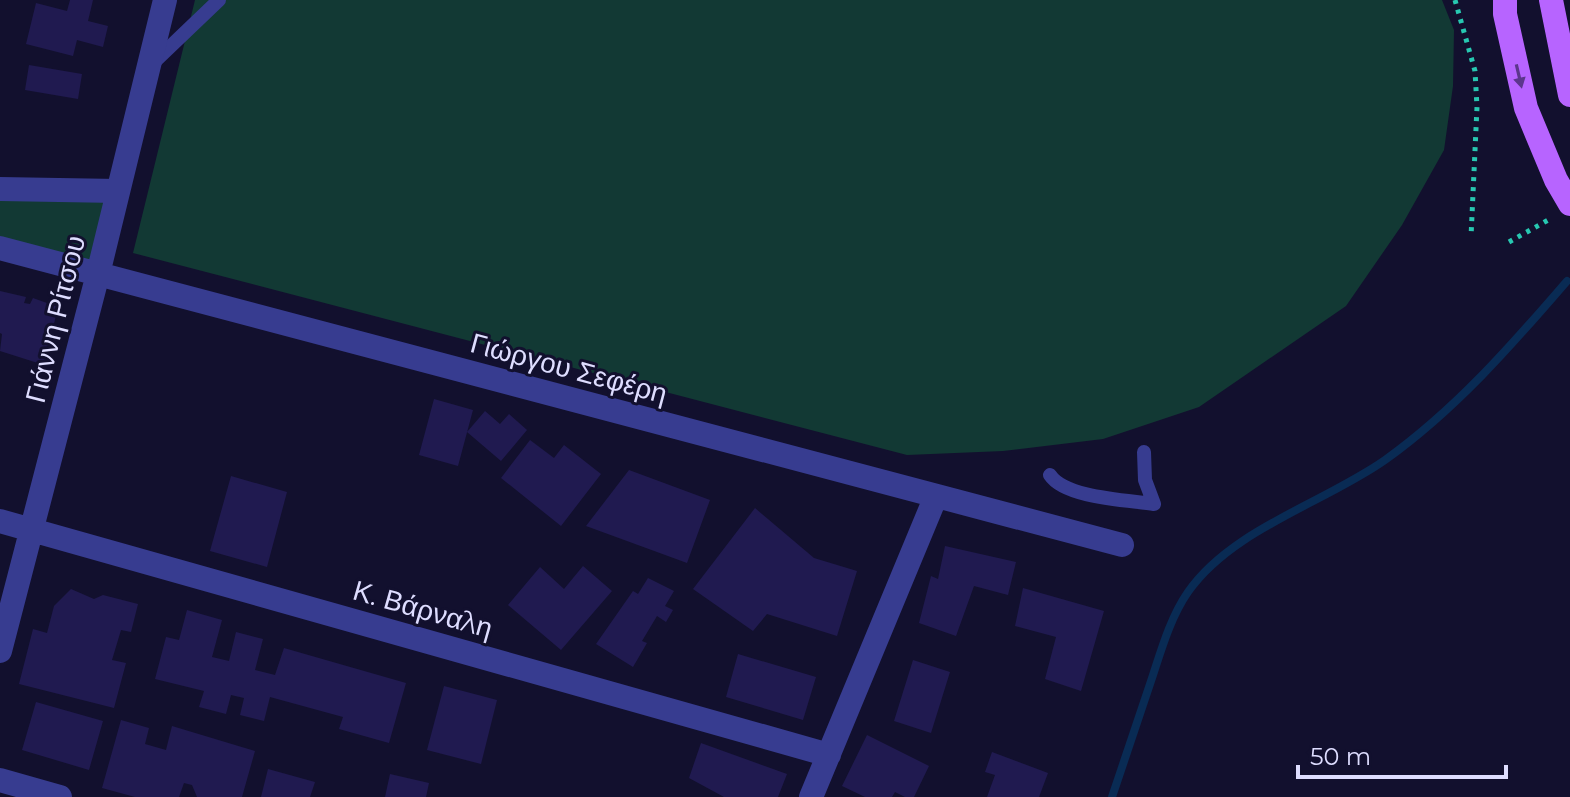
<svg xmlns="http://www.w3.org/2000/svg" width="1570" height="797" font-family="Montserrat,sans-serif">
<rect width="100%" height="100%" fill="#12102e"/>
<!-- green -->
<path fill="#123934" d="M195,0H1442L1454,30L1453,86L1444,150L1402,225L1346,306L1199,407L1103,439L1003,451L907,455L133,253Z
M0,189L118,191L98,274L0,248Z"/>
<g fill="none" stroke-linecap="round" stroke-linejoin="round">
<!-- stream -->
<path stroke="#092b54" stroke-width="8" d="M1112,797C1125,758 1138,720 1151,681C1161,651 1170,618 1188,592C1232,529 1324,503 1385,460C1455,410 1511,346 1567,281"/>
</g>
<!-- building -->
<path fill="#201a50" d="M70,0H93L88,21L108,26L103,47L77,40L73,56L26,44L36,3L67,11Z
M29,65L82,74L78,99L25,90Z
M0,291L26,297L24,303L30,304L33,298L58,307L44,365L0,351L2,334L0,333Z
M434,399L473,410L458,466L419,455Z
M485,411L500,424L509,414L527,430L501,461L467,432Z
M530,440L554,458L564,445L601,474L561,526L501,478Z
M629,470L710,500L687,563L586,526Z
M231,476L287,492L267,567L210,551Z
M755,508L814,558L857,571L837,636L767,614L753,631L693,589Z
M945,546L1016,562L1008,595L974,586L956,636L919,623L931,576L938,579Z
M583,566L612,591L561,650L508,605L540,567L564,589Z
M648,578L674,591L665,606L673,610L666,622L657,616L642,641L647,643L633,667L596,644L633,591L638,594Z
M1023,588L1104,611L1081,691L1045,679L1056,637L1015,626Z
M71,589L94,599L103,595L138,604L131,632L121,630L112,660L126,663L114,708L19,684L33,629L47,633L54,606Z
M187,610L222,620L212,657L229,661L236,632L263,639L255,670L275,675L284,648L406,683L389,743L339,729L343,717L270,697L264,721L240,715L244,698L231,695L226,714L199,707L204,691L155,679L166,637L179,640Z
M738,654L816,677L803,720L726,697Z
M913,660L950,672L931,733L894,721Z
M444,686L497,700L481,764L427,750Z
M36,702L103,721L89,770L22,750Z
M121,720L149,728L145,744L166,750L172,726L255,751L242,797H197L192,785L184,783L179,797H135L102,788Z
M867,735L929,766L914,797H905L895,792L892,797H865L842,786Z
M701,743L787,774L778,797H724L689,778Z
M992,752L1048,773L1039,797H987L995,775L985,772Z
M268,769L315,782L310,797H261Z
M390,774L429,783L426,797H385Z"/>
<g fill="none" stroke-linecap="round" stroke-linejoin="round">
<!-- path -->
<path stroke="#27c8b1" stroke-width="5" stroke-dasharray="4 6" stroke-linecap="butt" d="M1455,0L1475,71L1477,107L1471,237
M1509,242L1550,219"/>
<!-- lane -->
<path stroke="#373c90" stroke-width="14" d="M151,65L219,0
M1144,452L1145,480L1154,504
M1050,475C1065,498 1127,500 1154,504"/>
<!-- street -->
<path stroke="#373c90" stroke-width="24" d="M0,189L118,191
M0,248L1122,545
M0,521L829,755
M0,651L98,274L165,0
M0,780L60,797
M811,797L936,496"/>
<!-- primary -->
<path stroke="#b764ff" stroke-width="24" d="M1505,0V14L1526,108L1556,180L1570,204
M1551,0L1570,95"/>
</g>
<!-- one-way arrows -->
<defs><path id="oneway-solid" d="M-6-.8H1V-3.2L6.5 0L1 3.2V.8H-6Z" transform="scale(2)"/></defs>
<use fill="#5c368c" href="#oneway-solid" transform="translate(1519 76) rotate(77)"/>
<g text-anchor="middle" stroke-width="6" stroke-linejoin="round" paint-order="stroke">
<!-- street labels -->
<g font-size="28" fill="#deddff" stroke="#12102e">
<text transform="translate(55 319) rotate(-76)" y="10">Γιάννη Ρίτσου</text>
<text transform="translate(569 368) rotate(15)" y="10">Γιώργου Σεφέρη</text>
<text transform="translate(423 609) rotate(16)" y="10">Κ. Βάρναλη</text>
</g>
</g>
<!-- scale -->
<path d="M1298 765v12h208v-12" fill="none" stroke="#deddff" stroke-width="4"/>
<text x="1310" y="765" font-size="24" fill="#deddff" stroke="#12102e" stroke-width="6" paint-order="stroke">50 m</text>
</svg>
